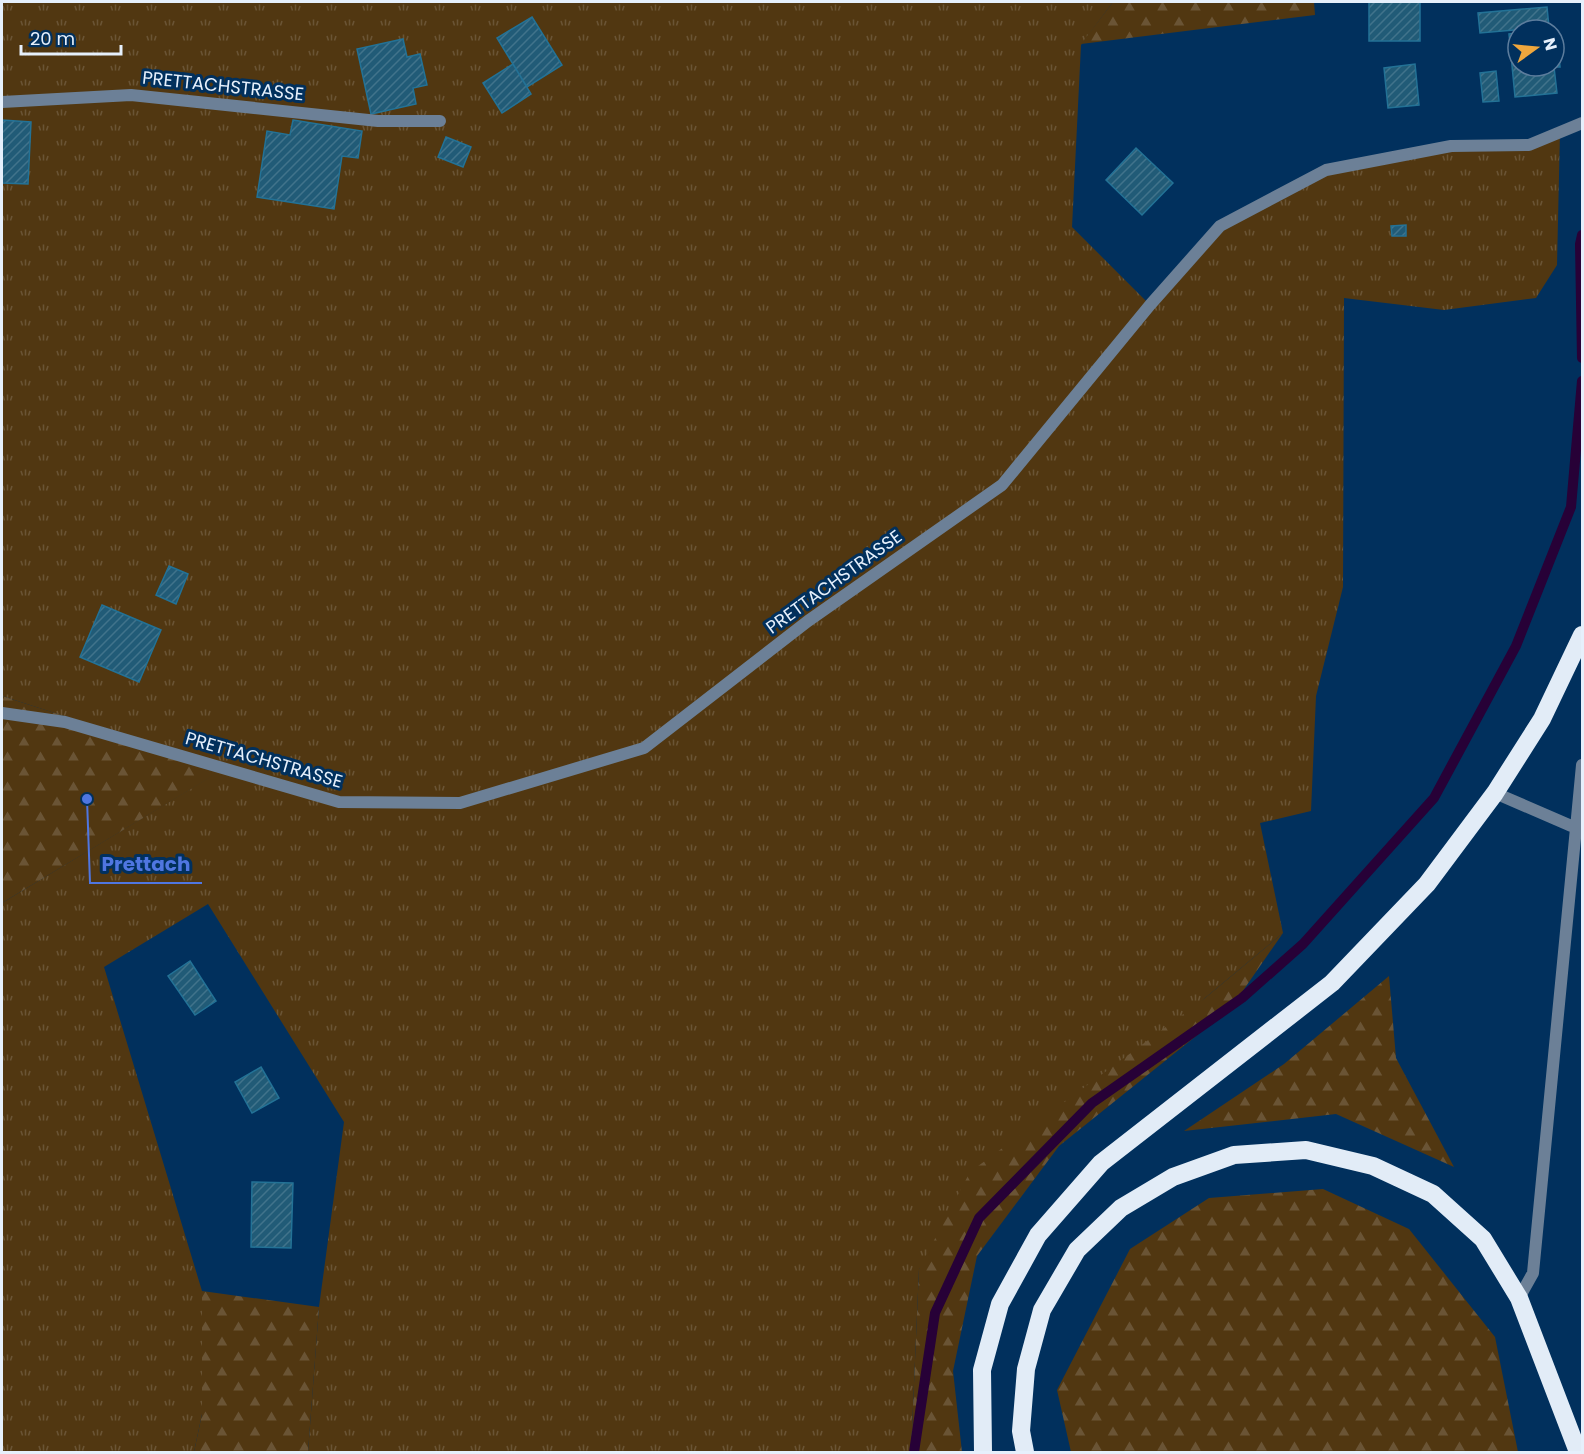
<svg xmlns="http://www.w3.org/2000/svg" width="1584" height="1454" font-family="Poppins,sans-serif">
<defs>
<pattern id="grass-tufts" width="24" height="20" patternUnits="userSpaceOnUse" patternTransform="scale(1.5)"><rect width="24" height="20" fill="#513711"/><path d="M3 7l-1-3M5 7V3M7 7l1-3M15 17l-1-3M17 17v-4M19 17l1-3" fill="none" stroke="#6a5435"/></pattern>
<pattern id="forest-firs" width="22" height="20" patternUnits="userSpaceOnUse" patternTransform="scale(1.5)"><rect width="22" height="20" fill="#513711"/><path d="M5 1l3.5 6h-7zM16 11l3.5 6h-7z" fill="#6a5435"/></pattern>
<pattern id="building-hatch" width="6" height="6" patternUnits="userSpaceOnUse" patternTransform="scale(1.5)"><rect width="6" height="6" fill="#215b77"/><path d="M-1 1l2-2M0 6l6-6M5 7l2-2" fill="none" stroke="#41738b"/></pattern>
</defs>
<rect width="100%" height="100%" fill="#01305d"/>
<!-- grass -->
<path fill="url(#grass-tufts)" d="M2,2H1113L1081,45L1072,227L1150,305L1220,226L1326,170L1451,146L1529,145L1560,132L1557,265L1536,298L1444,310L1344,298L1343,587L1316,696L1311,811L1260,823L1283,933L1205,998L919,1269L911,1452H308L319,1307L344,1122L208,904L104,967L202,1291V1414L194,1452H2V903L225,768L2,696Z"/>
<!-- forest -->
<path fill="url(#forest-firs)" d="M1113,2H1314L1315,15L1081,44Z
M2,696L226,768L2,903Z
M1283,933L1231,1008L1059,1146L977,1256L953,1371L962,1452H911L919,1269L970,1172L1205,998Z
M1389,976L1396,1058L1454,1167L1336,1114L1184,1131L1284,1064Z
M1323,1189L1409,1229L1495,1337L1518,1452H1071L1057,1390L1130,1249L1209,1198Z
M202,1291L319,1307L308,1452H194L202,1414Z"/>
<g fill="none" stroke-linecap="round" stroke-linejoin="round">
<!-- stream -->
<path stroke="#270137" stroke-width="10" d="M1582,235L1580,244L1582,358
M914,1452L935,1313L979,1218L1092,1103L1242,998L1303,944L1434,798L1516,646L1571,507L1582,381"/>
</g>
<!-- building -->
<path fill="url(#building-hatch)" stroke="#237296" stroke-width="1.5" d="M1369,2H1420V41H1369Z
M1547,7L1549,27L1480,33L1478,13Z
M532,17L562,65L527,87L497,38Z
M1518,33V66H1554V36L1557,35L1560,67H1554L1557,93L1515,97L1509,34Z
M403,39L407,57L420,54L427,85L413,88L416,104L371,114L357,49Z
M513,64L531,94L502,113L483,83Z
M1415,64L1419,105L1388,108L1384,68Z
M1496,71L1499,101L1483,102L1480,73Z
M2,120L31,122L28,184L2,183Z
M293,120L362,131L358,158L342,156L334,209L257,197L267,131L290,135Z
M446,137L471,147L463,167L438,157Z
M1136,148L1173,183L1142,215L1106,180Z
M1406,225V236H1392L1391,226Z
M169,566L188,574L176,604L156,595Z
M102,605L161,630L139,682L80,657Z
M190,961L216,1001L195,1015L168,976Z
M261,1067L279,1098L252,1113L235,1082Z
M252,1182L293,1183L291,1248L251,1247Z"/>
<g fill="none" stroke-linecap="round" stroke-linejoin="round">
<!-- lane -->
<path stroke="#6c8097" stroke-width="12" d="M2,102L131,95L378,121H440
M2,713L65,722L339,802L460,803L644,748L808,621L1002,485L1150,305L1220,226L1326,170L1451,146L1529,145L1582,123
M1495,793L1576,828L1582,765
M1519,1298L1533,1273L1576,828"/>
<!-- highway -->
<path stroke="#e2ecf7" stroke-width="18" d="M983,1452L982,1370L1000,1304L1038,1235L1101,1163L1332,983L1427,884L1495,793L1542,719L1582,635
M1025,1452L1021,1431L1026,1369L1042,1310L1077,1250L1121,1208L1173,1177L1234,1155L1306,1150L1373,1166L1433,1194L1483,1239L1519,1298L1578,1452"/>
</g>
<g text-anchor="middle" stroke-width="6" stroke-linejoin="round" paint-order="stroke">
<!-- street labels -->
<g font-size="18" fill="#e6f0fc" stroke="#01305d">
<text transform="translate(223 86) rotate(6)" y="6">PRETTACHSTRASSE</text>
<text transform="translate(834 582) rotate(-36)" y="6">PRETTACHSTRASSE</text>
<text transform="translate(264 760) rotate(16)" y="6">PRETTACHSTRASSE</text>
</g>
</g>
<!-- callouts -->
<path fill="none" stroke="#4f76e1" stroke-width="2" d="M87 799L90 883H202"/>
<circle fill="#4f76e1" stroke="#01305d" stroke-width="2" cx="87" cy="799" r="6"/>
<g font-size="20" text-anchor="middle" font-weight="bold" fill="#4f76e1" stroke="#01305d" stroke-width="6" stroke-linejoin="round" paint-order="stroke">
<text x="146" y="871">Prettach</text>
</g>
<!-- border -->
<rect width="1584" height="1454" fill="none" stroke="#e6f0fc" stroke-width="6"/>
<!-- north arrow -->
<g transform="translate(1536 48) rotate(75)"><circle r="28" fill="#01305d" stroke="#5d7d9d" stroke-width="1.5"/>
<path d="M0-4.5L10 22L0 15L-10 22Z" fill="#efa73d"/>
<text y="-9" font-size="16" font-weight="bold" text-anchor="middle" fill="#e6f0fc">N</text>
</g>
<!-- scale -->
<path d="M21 45v9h100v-9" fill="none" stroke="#e6f0fc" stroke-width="3"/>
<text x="30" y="45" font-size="18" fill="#e6f0fc" stroke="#01305d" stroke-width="4.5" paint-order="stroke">20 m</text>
</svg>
